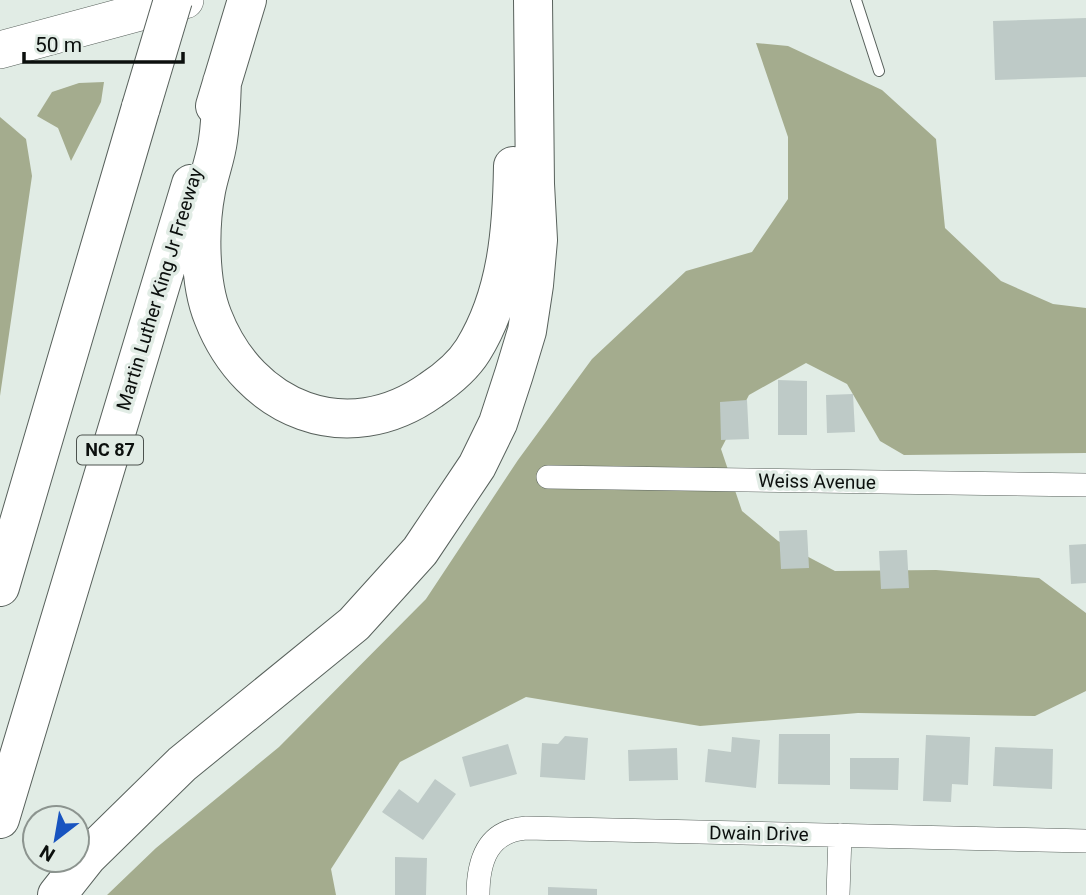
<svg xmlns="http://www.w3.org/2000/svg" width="1086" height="895" font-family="Roboto,sans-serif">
<rect width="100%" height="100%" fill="#e1ece5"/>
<!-- forest -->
<path fill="#a4ac8e" d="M756,43L788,46L882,90L936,139L945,228L1001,281L1053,304L1086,308V453L904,455L880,441L847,384L806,363L749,395L721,449L742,511L778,541L835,571L936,570L1039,578L1086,613V691L1035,716L858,713L700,726L526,697L400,762L331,869L336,895H107L156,848L279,747L426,599L518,460L592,359L686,271L752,252L788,199V137Z
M104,82L101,102L71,161L58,128L37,116L52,92L79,83Z
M0,117L26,139L32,176L0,396Z"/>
<!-- building -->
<path fill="#becac7" d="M1086,18V77L995,80L993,21Z
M778,380L807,381V435H778Z
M853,394L855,432L827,433L826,395Z
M747,400L749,439L721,440L720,402Z
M807,530L809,568L781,569L779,531Z
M1086,544V583L1071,584L1069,545Z
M907,550L909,588L881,589L879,551Z
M779,734H830V785L778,784Z
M926,735L970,737L968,785L952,784L951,802L923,801Z
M565,736L588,738L585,780L540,777L542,743L558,744Z
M732,737L760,740L756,788L705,782L708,749L731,752Z
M508,744L517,774L470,787L462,757Z
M995,747L1053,749L1052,789L993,786Z
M677,748L678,780L629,781L628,750Z
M850,758H899L898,790L850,789Z
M435,779L456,794L423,840L382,812L399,789L418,803Z
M395,857L427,858L426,895H395Z
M548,887L597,889V895H548Z"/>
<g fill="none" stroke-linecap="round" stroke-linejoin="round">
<!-- service casing -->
<g stroke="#58615c" stroke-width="12">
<path id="service" d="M856,0L879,71"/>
</g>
<!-- minor casing -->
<g stroke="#58615c" stroke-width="24">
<path id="minor" d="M548,477L1086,485
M478,895C478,860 488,831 526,828L1086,841
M838,895L840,835"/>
</g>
<!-- primary casing -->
<g stroke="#58615c" stroke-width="38">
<path id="primary" d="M0,50L185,0"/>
</g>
<!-- motorway casing -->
<g stroke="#58615c" stroke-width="40">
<path id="motorway" d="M222,82C221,101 221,121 218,140C216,157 209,174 206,191C199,227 199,283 213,317C249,410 347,450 431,390C446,380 463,366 473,350C507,295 512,230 513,166
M215,106L247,0
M0,587L141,107
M0,819L191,184
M57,895L87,857L182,764L354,624L420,551L477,466L498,423L514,374L527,331L534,285L538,240L535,184L533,0"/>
</g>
<!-- service -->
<use href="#service" stroke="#fff" stroke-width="10"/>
<!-- minor -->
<use href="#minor" stroke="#fff" stroke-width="23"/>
<!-- primary -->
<use href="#primary" stroke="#fff" stroke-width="37"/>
<!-- motorway -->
<use href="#motorway" stroke="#fff" stroke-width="38"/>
<!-- motorway-bridge casing -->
<g stroke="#58615c" stroke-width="40" stroke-linecap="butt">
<path id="motorway-bridge" d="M141,107L173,0"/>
</g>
<!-- motorway-bridge -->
<use href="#motorway-bridge" stroke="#fff" stroke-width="38"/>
</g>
<g text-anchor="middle" stroke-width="7" stroke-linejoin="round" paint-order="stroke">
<!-- shield labels -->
<rect fill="#e1ece5" stroke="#4c524e" stroke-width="2" x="77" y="435.5" width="66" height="29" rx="5"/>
<g font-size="18" font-weight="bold" fill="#0c100e">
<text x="110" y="456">NC 87</text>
</g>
<!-- street labels -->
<g font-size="19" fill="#0c100e" stroke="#e1ece5">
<text transform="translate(159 289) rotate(-73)" y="7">Martin Luther King Jr Freeway</text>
<text transform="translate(817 481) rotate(1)" y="7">Weiss Avenue</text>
<text transform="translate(759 833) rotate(1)" y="7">Dwain Drive</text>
</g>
</g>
<!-- north arrow -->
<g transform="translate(56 839) rotate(211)"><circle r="33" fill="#e1ece5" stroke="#8c948f" stroke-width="2"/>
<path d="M0-5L12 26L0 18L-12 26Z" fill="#1854c0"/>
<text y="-10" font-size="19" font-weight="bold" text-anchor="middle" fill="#0c100e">N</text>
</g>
<!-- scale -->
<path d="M24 52v10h159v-10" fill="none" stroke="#0c100e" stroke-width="3.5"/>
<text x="35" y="52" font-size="21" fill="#0c100e" stroke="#e1ece5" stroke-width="5" paint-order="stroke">50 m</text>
</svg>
